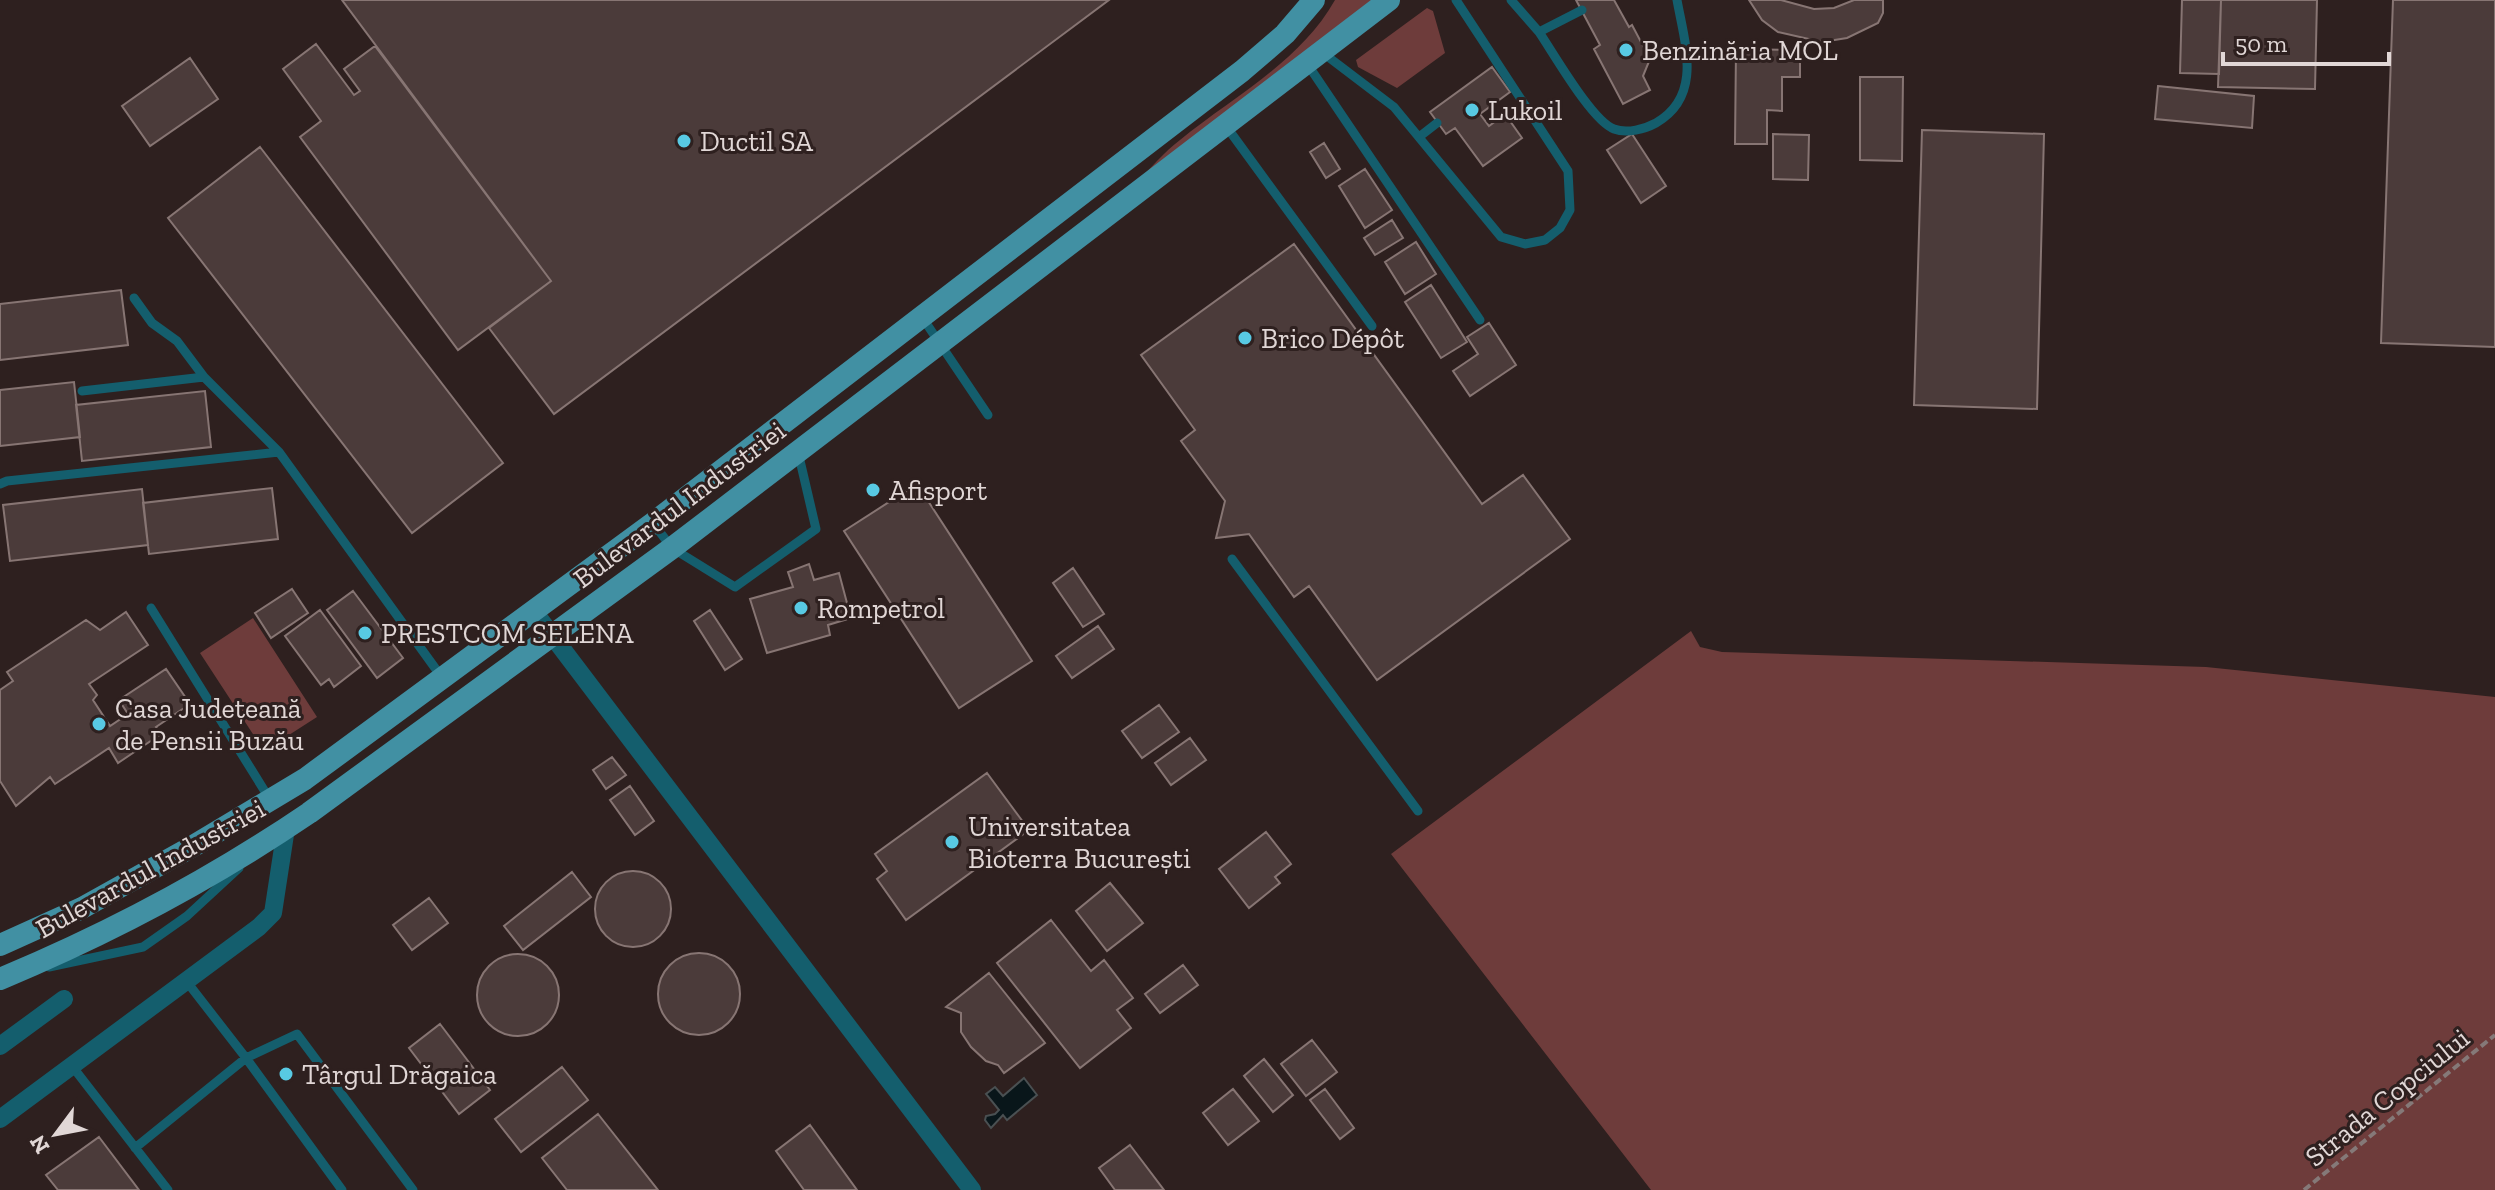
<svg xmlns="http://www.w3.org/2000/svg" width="2495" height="1190" font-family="'Zilla Slab',serif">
<rect width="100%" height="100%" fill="#2e201f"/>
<!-- green -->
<path fill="#6e3c3b" d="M1335,0H1375L1136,183C1150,169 1164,152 1180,140C1234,96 1300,62 1335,0Z
M1427,8L1433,11L1445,53L1397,88L1358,67L1356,60Z
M253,618L317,717L264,751L200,653Z
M1691,631L1700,647L1722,652L2206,667L2495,697V1190H1651L1391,854Z"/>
<!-- water -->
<path fill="#09161a" stroke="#4a5052" stroke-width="2" d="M1024,1078L1037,1095L1007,1120L1003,1115L991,1128L985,1120L986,1116L995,1114L999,1110L986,1094L995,1087L1003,1096Z"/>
<!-- building -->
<path fill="#4b3b3a" stroke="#877573" stroke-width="2" d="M342,0H1109L554,414L489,328L551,281Z
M1576,0H1614L1629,27L1632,25L1650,59L1643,76L1650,90L1623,104L1594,49L1600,45Z
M1749,0H1781L1814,9L1834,8L1854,0H1883V13L1878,23L1847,38L1822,42L1778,32L1762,20Z
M2182,0H2221L2219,74L2180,73Z
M2221,0H2317L2315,89L2218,87Z
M2393,0H2495V347L2381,343Z
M316,44L354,95L360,91L344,69L375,46L551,281L458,350L300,137L321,121L283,69Z
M1736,49L1800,50V77H1782V111L1767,110V144H1735Z
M190,58L218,99L150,146L122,106Z
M1492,67L1510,92L1480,114L1489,126L1505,114L1522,138L1483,166L1455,128L1446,134L1430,112Z
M1860,77H1903L1902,161L1860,160Z
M2158,86L2254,96L2252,128L2155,119Z
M1922,130L2044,134L2037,409L1914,405Z
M1632,134L1666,186L1641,203L1607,150Z
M1773,134L1809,135L1808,180L1773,179Z
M1324,143L1340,169L1326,178L1310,152Z
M260,147L503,463L412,533L168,218Z
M1365,169L1392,210L1365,228L1339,186Z
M1392,220L1403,238L1375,255L1364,238Z
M1416,242L1436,274L1405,294L1385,262Z
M1294,244L1482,504L1523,475L1570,539L1377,680L1309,586L1294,597L1249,534L1216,538L1225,501L1181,441L1195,430L1141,355Z
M1431,285L1467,342L1441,358L1405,302Z
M121,290L128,345L0,360V304Z
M1489,323L1516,365L1470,396L1453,371L1478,354L1467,337Z
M74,382L80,437L0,446V390Z
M205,391L211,447L82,461L76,405Z
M917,484L1032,661L959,708L844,531Z
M272,488L278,539L149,554L143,503Z
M142,489L148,545L10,561L3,505Z
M809,564L814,580L839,573L851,618L828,625L830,635L767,653L750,599L793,587L788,572Z
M1073,568L1104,614L1083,627L1053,583Z
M292,589L308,613L271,638L255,613Z
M353,591L403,658L377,678L327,610Z
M320,610L361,666L334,687L329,679L321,685L285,636Z
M710,610L742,659L725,670L694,621Z
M126,612L148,645L89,684L97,695L93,700L110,726L128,714L119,700L166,669L190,704L156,727L161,734L118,763L109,748L55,784L50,777L16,806L0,781V690L13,681L7,672L86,620L100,630Z
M1098,626L1114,649L1072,678L1056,656Z
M1159,705L1179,732L1142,758L1122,731Z
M1190,738L1206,760L1171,785L1155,763Z
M612,757L626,775L606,789L593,770Z
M987,773L1029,830L906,920L877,879L887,871L875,854Z
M630,786L654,821L635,835L610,800Z
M1266,832L1291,864L1275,877L1280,883L1249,908L1219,869Z
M595 909a38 38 0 1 1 76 0a38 38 0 1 1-76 0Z
M572,872L591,897L523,950L504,926Z
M1110,883L1143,923L1107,951L1076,911Z
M429,898L448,923L412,950L393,925Z
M1051,920L1091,971L1104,960L1133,998L1117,1010L1131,1028L1080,1068L997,963Z
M658 994a41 41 0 1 1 82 0a41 41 0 1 1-82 0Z
M477 995a41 41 0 1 1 82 0a41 41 0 1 1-82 0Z
M1183,965L1198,985L1160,1013L1145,994Z
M989,973L1045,1043L1004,1073L998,1065L986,1061L971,1047L961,1032V1013L946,1007Z
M440,1024L490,1090L459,1114L409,1048Z
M1312,1040L1337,1072L1306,1096L1281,1064Z
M1264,1059L1293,1095L1273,1112L1244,1076Z
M562,1067L588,1100L521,1152L495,1119Z
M1233,1089L1259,1121L1228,1145L1203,1113Z
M1325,1089L1354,1128L1340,1139L1310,1100Z
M598,1114L658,1190H567L542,1158Z
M810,1125L857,1190H804L776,1151Z
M99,1137L139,1190H58L46,1175Z
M1130,1145L1164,1190H1115L1099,1168Z"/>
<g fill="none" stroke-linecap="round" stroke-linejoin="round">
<!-- path -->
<path stroke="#857978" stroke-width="4" stroke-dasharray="8 4" stroke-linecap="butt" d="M2304,1190L2495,1035"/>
<!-- service -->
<path stroke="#145e6d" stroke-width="9" d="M1511,0L1539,32L1582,10
M1539,32C1554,54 1592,121 1614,129C1627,134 1645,129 1656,123C1703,96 1685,44 1677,0
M1323,53L1394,107L1501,237L1525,244L1545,240L1560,228L1570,210L1568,171L1456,0
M1308,65L1480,320
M1226,126L1372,326
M1419,137L1437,123
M134,298L152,323L177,341L204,377L279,452L443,679
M922,317L988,415
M82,391L204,377
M0,484L7,481L279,452
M653,523L672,548L735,587L816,529L798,452
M1232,559L1418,811
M151,608L269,798
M49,967L143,947L187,916L239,868
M187,982L246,1058L297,1034L413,1190
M72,1066L168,1190
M135,1148L246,1058L342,1190"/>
<!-- minor -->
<path stroke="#145e6d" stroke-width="18" d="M535,613L972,1190
M0,1046L64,999
M0,1119L259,927L273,913L286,828"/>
<!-- primary -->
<path stroke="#4190a3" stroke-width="22" d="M0,945L82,908L195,845L305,779L653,523L1242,71L1285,34L1314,0
M0,979C108,934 212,879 309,813L672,548L1389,0"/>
</g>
<!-- markers -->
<g fill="#58c9e3" stroke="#2e201f" stroke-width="3">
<circle cx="1626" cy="50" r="8"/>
<circle cx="1472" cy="110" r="8"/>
<circle cx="684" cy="141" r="8"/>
<circle cx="1245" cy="338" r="8"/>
<circle cx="873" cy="490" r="8"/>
<circle cx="801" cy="608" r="8"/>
<circle cx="365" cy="633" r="8"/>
<circle cx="99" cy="724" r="8"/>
<circle cx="952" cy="842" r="8"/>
<circle cx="286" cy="1074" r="8"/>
</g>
<g text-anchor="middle" stroke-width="6" stroke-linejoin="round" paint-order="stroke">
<!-- poi labels -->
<g font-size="28" fill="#e1d7d6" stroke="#2e201f" text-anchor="start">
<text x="1642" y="60">Benzinăria MOL</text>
<text x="1488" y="120">Lukoil</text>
<text x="700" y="151">Ductil SA</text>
<text x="1261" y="348">Brico Dépôt</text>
<text x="889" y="500">Afisport</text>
<text x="817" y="618">Rompetrol</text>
<text x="381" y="643">PRESTCOM SELENA</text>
<text x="115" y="718">Casa Județeană<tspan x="115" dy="32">de Pensii Buzău</tspan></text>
<text x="968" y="836">Universitatea<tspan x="968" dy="32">Bioterra București</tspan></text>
<text x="302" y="1084">Târgul Drăgaica</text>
</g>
<!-- street labels -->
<g font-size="28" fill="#e1d7d6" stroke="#2e201f">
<text transform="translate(679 504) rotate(-37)" y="10">Bulevardul Industriei</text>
<text transform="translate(150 868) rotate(-29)" y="10">Bulevardul Industriei</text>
<text transform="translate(2387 1097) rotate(-39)" y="10">Strada Copciului</text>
</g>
</g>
<!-- north arrow -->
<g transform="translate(56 1134) rotate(238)" stroke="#2e201f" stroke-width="6" paint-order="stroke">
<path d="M0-6L14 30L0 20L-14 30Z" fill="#e1d7d6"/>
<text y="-12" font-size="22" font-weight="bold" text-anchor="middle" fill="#e1d7d6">N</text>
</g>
<!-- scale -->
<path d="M2223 52v12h166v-12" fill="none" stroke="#e1d7d6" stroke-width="4"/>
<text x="2235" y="52" font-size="24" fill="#e1d7d6" stroke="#2e201f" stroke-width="6" paint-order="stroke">50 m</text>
</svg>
